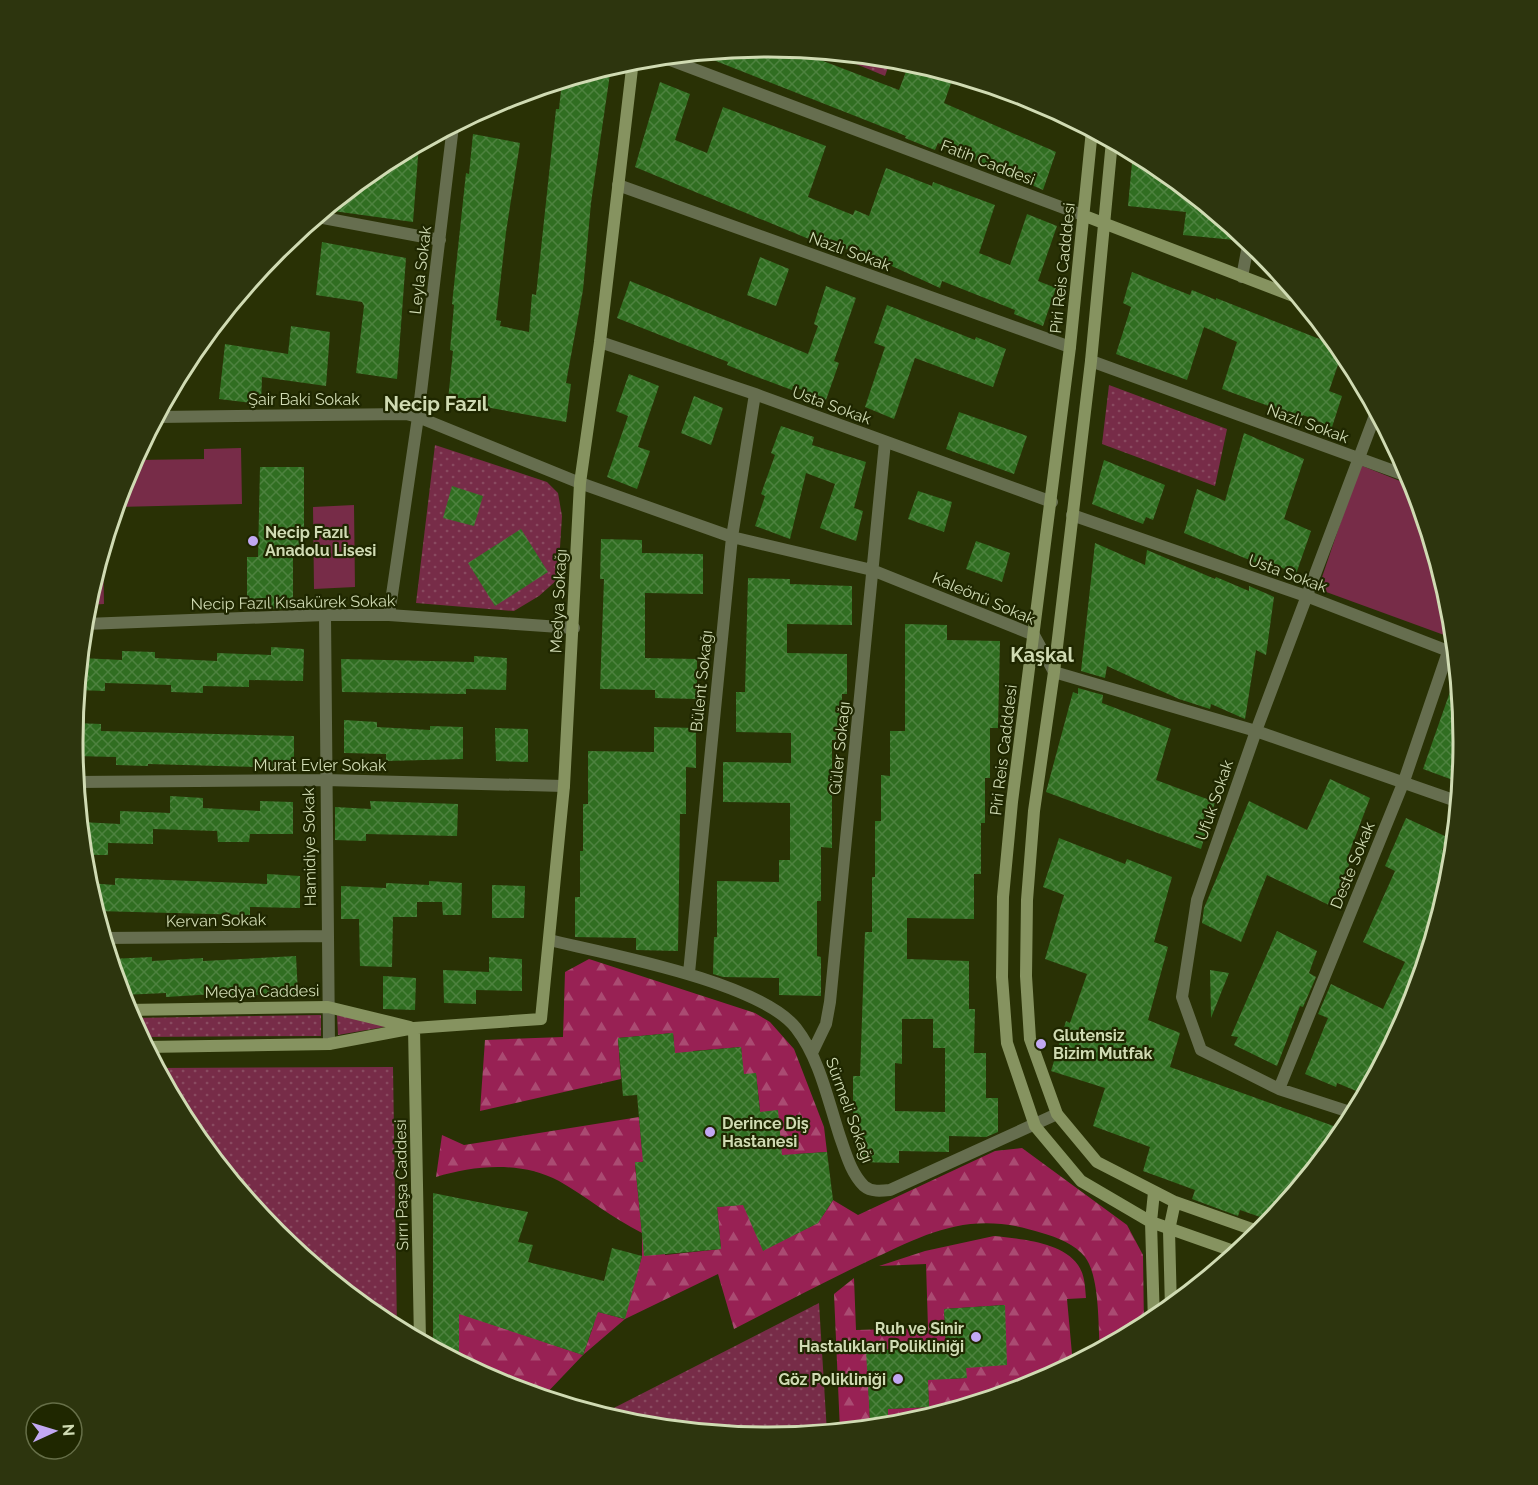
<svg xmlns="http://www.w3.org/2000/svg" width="1538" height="1485" font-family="Raleway,sans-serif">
<defs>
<pattern id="grass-dots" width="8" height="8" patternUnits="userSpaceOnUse" patternTransform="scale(1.5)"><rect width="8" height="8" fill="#772c48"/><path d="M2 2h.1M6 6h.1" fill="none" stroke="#894a60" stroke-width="1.8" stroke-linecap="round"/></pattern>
<pattern id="forest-firs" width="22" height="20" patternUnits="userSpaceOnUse" patternTransform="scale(1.5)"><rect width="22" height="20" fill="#982154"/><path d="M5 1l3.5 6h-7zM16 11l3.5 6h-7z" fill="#aa4b72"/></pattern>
<pattern id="building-cross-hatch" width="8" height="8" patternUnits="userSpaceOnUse" patternTransform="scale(1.5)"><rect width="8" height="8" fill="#306e21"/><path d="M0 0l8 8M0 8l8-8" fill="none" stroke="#4d823f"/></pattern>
</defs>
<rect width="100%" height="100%" fill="#293105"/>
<!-- grass -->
<path fill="url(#grass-dots)" d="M827,52L891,59L885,76Z
M1109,385L1227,429L1215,486L1102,444Z
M435,445L547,482L558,493L562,516L558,579L539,596L514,611L416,603Z
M321,1015V1036L141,1037L131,1018Z
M337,1015L390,1026L338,1035Z
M393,1067L397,1329L382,1321L277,1234L190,1129L157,1068Z
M819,1303L827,1433L769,1438L633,1425L604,1416V1413Z"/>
<!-- forest -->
<path fill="url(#forest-firs)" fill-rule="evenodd" d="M589,959L755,1013L770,1022L794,1049L824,1127L827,1152L796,1154L794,1185L763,1250L818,1223L833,1200L858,1215L995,1151L1022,1148L1127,1225L1143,1255L1144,1327L1100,1351C1098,1326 1100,1277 1085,1257C1076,1245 1057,1237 1042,1233C969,1209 928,1233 864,1263C820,1284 777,1307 734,1329L718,1274L625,1319L583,1355L542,1398L502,1385L459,1362V1284L433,1280V1266L624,1319L642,1256V1233C612,1218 587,1197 559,1181C521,1161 475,1165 436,1177L442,1135L464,1145L639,1117L642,1150L646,1161L635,1163L642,1233L662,1232L665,1255L721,1249L717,1207L770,1202L756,1074L740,1075L743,1073L741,1047L693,1051V1056L675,1057L673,1033L618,1038L621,1079L480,1111L485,1040L563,1037L565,972ZM467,1316L594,1323V1324L583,1355Z
M994,1236C1020,1239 1062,1242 1078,1265C1085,1275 1085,1287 1086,1298L1067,1299L1073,1365L1035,1386L904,1425L840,1431L834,1294L854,1278L856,1330L928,1328L926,1264L879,1266L925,1251ZM1004,1305L966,1368V1378L948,1379L944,1309ZM926,1347L929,1407L888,1409V1420L870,1421L867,1351Z"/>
<!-- green -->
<path fill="#772c48" d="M241,448L242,504L117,507L126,476L135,460L204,459V449Z
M1360,465L1415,487L1452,607L1455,639L1318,589Z
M354,505L355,587L314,589L313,507Z
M103,550L104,604L87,605Z"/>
<!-- building -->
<path fill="url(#building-cross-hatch)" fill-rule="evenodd" d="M769,47L788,48L810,56L899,90L910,61L954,75L944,103L1056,152L1043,190L938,143L935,150L905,138L906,136L698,54Z
M596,71L610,74L591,203L583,290L566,383L571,384L566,422L448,400L453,351L450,350L454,305L452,304L466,173L469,174L473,134L520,143L506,232L496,320L501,321L500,326L529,332L532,294L536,295L556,109H559L562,81Z
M660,82L690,94L675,140L707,153L723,107L826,146L808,197L853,215L855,210L869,216L886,168L932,186L933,182L995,205L979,253L1010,265L1027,214L1057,226L1038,281L1056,288L1043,326L1014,314L1015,310L942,281L940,288L872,257V260L834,244L833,249L635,167Z
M419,144L413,222L326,210L382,164Z
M1133,152L1156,164L1235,229L1234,240L1183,235L1186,212L1128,206Z
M322,242L406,258L397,379L356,373L364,306L362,302L316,295Z
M760,257L789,269L776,306L747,295Z
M1132,272L1190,295L1192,290L1216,300V298L1322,340L1323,337L1337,343L1343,350L1329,391L1342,396L1332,427L1303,415L1302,418L1222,389L1237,342L1204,327L1187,380L1116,354L1131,307L1123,303Z
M630,281L808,354L818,326L814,324L826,286L856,298L834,361L839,363L826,400L793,386L792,390L757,377L727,365L728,362L617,318Z
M887,305L975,340L976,337L1006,349L993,387L915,358L894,419L865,407L885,347L874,343Z
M291,326L330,332L326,386L262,377L261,404L219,399L225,344L288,354Z
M629,374L659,386L638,447L650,451L637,489L607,477L628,416L616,411Z
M694,396L723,408L711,445L681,433Z
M959,412L1027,436L1014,474L946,449Z
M781,426L814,437L812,445L866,462L854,508L863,511L856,541L820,528L835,484L806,473L790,539L755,526L765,496L761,494L775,455L771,453Z
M1244,433L1304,459L1284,519L1311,531L1296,574L1266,561L1264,566L1184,533L1197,489L1225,501Z
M1104,460L1165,485L1153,520L1146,517L1143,524L1092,504Z
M260,467H304V556L293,557V608L247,610V557H258Z
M452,486L483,496L474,526L443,518Z
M918,491L952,502L944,532L908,519Z
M521,529L548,572L495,606L468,563Z
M601,539L642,540V553L703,554V594L645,593V658L697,659V699L655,698V690L600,689L604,579H600Z
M976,541L1010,553L1002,582L966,569Z
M1095,543L1145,565L1147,550L1215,579L1216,577L1249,591V586L1274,597L1266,655L1256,650L1245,719L1211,704L1210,709L1179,699L1107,666L1105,678L1081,671Z
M748,578L790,579V584L852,586V625L787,624V653L847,654V694H842L841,740H832V848L821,847V901H817V956L821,957V996L779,995V978L723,977L713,974L714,937H717V881L779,882V860H790V803L723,802V762L791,763V733L736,732V692H745Z
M905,624L947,625V640L1000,641L998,728H990V778H985V823H981V874H974V919L907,918V959L969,961V1009H975L974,1053H986V1098H998V1132L986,1137L949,1136V1152L899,1151V1163L858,1162L857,1116H853V1076H860L865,932H872V877H875V821H881V775L890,776V731H905ZM902,1019H933V1048H945V1112L895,1111V1063L902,1064Z
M271,647L304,649L303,681L249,680V687L203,686V693L171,692V685L105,683V691L78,690L81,658L122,660V651L155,652V658L217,661V653L271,655Z
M474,656L507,658L506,690L466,689V694L342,692L341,659L474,662Z
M1458,669L1465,743L1461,783L1423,769Z
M1078,688L1103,695L1102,703L1171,729L1156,780L1215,802L1201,849L1046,792L1073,692L1078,694Z
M344,720L377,722V727L430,730V726L463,727V759L386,761V754L344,753Z
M75,723L101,724V731L294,736V768L148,764V766L116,765V757L74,756Z
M654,727L696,728V768L686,767V814H680L678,951L636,950V938L575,937V897H580V851H583V804H588V751L654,752Z
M495,728L528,729V762L496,761Z
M1330,779L1370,798L1348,856L1352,857L1333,907L1267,875L1241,942L1202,923L1204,908L1249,801L1307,830Z
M170,796L203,798V808L260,811V801L293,802V834H250L249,842H218L217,831L153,829V844L108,843V855H84L81,822L120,824V811L170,813Z
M370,801L458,804L457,836L366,834V841L335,840V807L371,809Z
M1406,818L1447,837L1442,850L1454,856L1452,879L1412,1009L1366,1095L1337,1083L1336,1087L1305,1074L1328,1018L1318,1014L1331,984L1383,1009L1405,962L1363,942L1395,871L1385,866Z
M1059,838L1125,864L1127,859L1172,877L1154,942L1168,947L1148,1020L1180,1033L1170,1067L1339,1128L1333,1147L1272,1221L1240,1210L1238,1216L1192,1199L1195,1190L1143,1171L1150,1147L1093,1126L1105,1088L1051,1071L1066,1021L1070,1023L1087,974L1045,959L1064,895L1043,887Z
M267,874L300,876V908L250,907V915L96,911L88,883L115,885V878L267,884Z
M429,881L462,883L461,915H443L442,902H417V917H393L392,967L360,966L359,919H341V886L386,888V883L429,885Z
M492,885L525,886L524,918H492Z
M1277,931L1317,951L1309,973L1316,977L1303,1007L1300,1006L1277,1066L1234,1045L1238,1037L1231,1036Z
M296,956L298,993L215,997V994L166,997V993L122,995L111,959L152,957V961L203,958V961Z
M489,957L522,959V991L476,990V1004L444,1003L443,970L489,972Z
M1210,970L1229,973L1211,1018Z
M383,976L416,978L415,1010L383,1009Z
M673,1033L675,1053L741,1047L744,1074L756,1073L760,1112L778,1110L782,1155L827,1152L833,1200L818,1223L763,1251L743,1205L717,1207L721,1249L644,1256L635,1162H643L637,1095L623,1096L618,1038Z
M433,1193L528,1212L518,1242L533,1245L528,1262L604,1281L612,1248L642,1256L625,1319L598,1312L583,1355L459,1314V1362L433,1348Z
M1005,1305L1007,1365L966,1368L967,1378L928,1380L929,1407L888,1409V1420L870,1421L866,1351L946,1346L944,1309Z"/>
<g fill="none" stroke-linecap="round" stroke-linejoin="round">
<!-- street -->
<path stroke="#666e4f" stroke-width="12" d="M662,57L1085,216
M618,185L1070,347
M318,217L440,240
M1242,277L1249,240
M600,342L755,394L1052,502
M1091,361L1413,478
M158,417L406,414L418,417L580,483L732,537L872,570L1034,635L1054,672L1256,731L1459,802
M1072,515L1306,596L1456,654
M325,615L329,1044
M389,615L418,417L453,126
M85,624L325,615H389L574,628
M77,782L325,780L564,786
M104,938L327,936
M549,940C608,954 760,982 796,1028C820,1059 828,1101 840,1137C846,1154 851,1173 864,1186C871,1192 881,1191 890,1190L1057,1114
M689,973L732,537L755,394
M812,1053L826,1024L830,1002L885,442
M1279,1089L1404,781L1448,652
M1356,1114L1279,1089L1201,1050L1182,997L1197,900L1256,731L1377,410"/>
<!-- secondary -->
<path stroke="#869360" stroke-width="12" d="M1092,130L1070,347L1012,802L1003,897L1002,977L1007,1043L1035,1126L1081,1181L1151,1222L1239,1253
M1112,141L1091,361L1054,672L1034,811L1027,900L1026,976L1030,1039L1057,1114L1097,1162L1175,1202L1263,1233
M1085,216L1301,299
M126,1010L328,1007L410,1027
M414,1028L420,1341
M146,1047L329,1044L414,1028L541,1019L564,786L580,483L600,342L633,60
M1154,1192L1151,1222L1154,1322
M1171,1309L1169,1230L1175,1202"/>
</g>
<!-- markers -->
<g fill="#c2a8f3" stroke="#1f2700" stroke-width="2">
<circle cx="253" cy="541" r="6"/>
<circle cx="1041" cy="1044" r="6"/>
<circle cx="710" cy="1132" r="6"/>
<circle cx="976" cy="1337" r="6"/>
<circle cx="898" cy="1379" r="6"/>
</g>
<g text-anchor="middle" stroke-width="4.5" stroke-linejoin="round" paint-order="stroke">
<!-- street labels -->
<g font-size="16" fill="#d0dbb3" stroke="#1f2700">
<text transform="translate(988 162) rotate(21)" y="6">Fatih Caddesi</text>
<text transform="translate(850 251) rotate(20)" y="6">Nazlı Sokak</text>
<text transform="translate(1062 268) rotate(-84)" y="6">Piri Reis Cadddesi</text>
<text transform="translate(420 270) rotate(-83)" y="6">Leyla Sokak</text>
<text x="304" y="405">Şair Baki Sokak</text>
<text transform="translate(832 405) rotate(20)" y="6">Usta Sokak</text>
<text transform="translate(1308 423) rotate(20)" y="6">Nazlı Sokak</text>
<text transform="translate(1288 573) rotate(20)" y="6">Usta Sokak</text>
<text transform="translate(984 598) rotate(23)" y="6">Kaleönü Sokak</text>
<text transform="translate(558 601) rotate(-87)" y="6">Medya Sokağı</text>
<text transform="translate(293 602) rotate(-1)" y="6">Necip Fazıl Kısakürek Sokak</text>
<text transform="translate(701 681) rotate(-84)" y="6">Bülent Sokağı</text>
<text transform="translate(839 748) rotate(-84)" y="6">Güler Sokağı</text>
<text transform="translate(1003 750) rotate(-83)" y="6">Piri Reis Cadddesi</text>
<text x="320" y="771">Murat Evler Sokak</text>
<text transform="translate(1214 800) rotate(-71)" y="6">Ufuk Sokak</text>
<text transform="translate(309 847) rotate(-91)" y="6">Hamidiye Sokak</text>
<text transform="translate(1352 865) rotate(-68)" y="6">Deste Sokak</text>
<text transform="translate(216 920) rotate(-1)" y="6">Kervan Sokak</text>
<text transform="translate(262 991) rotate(-1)" y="6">Medya Caddesi</text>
<text transform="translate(850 1110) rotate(70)" y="6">Sürmeli Sokağı</text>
<text transform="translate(401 1185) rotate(-91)" y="6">Sırrı Paşa Caddesi</text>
</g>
<!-- poi labels -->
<g font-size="16" font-weight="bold" fill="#d0dbb3" stroke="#1f2700" text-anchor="start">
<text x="265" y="538">Necip Fazıl<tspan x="265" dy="18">Anadolu Lisesi</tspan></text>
<text x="1053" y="1041">Glutensiz<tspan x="1053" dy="18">Bizim Mutfak</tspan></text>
<text x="722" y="1129">Derince Diş<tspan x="722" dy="18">Hastanesi</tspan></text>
<text x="964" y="1334" text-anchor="end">Ruh ve Sinir<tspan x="964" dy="18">Hastalıkları Polikliniği</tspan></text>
<text x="886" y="1385" text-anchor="end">Göz Polikliniği</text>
</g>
<!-- quarter labels -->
<g font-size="20" font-weight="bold" fill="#d0dbb3" stroke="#1f2700">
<text x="436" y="411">Necip Fazıl</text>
<text x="1042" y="662">Kaşkal</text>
</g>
</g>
<!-- crop -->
<path d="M0 0H1538V1485H0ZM83 742a685 685 0 1 1 1370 0a685 685 0 1 1-1370 0Z" fill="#2d350e" fill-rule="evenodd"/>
<path fill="none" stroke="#d0dbb3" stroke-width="3" d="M83 742a685 685 0 1 1 1370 0a685 685 0 1 1-1370 0Z"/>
<!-- north arrow -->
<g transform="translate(54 1431) rotate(86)"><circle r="28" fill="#1f2700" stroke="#666f48" stroke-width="1.5"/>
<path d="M0-4.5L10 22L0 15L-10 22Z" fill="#c2a8f3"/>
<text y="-9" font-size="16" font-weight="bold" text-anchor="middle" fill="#d0dbb3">N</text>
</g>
</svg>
